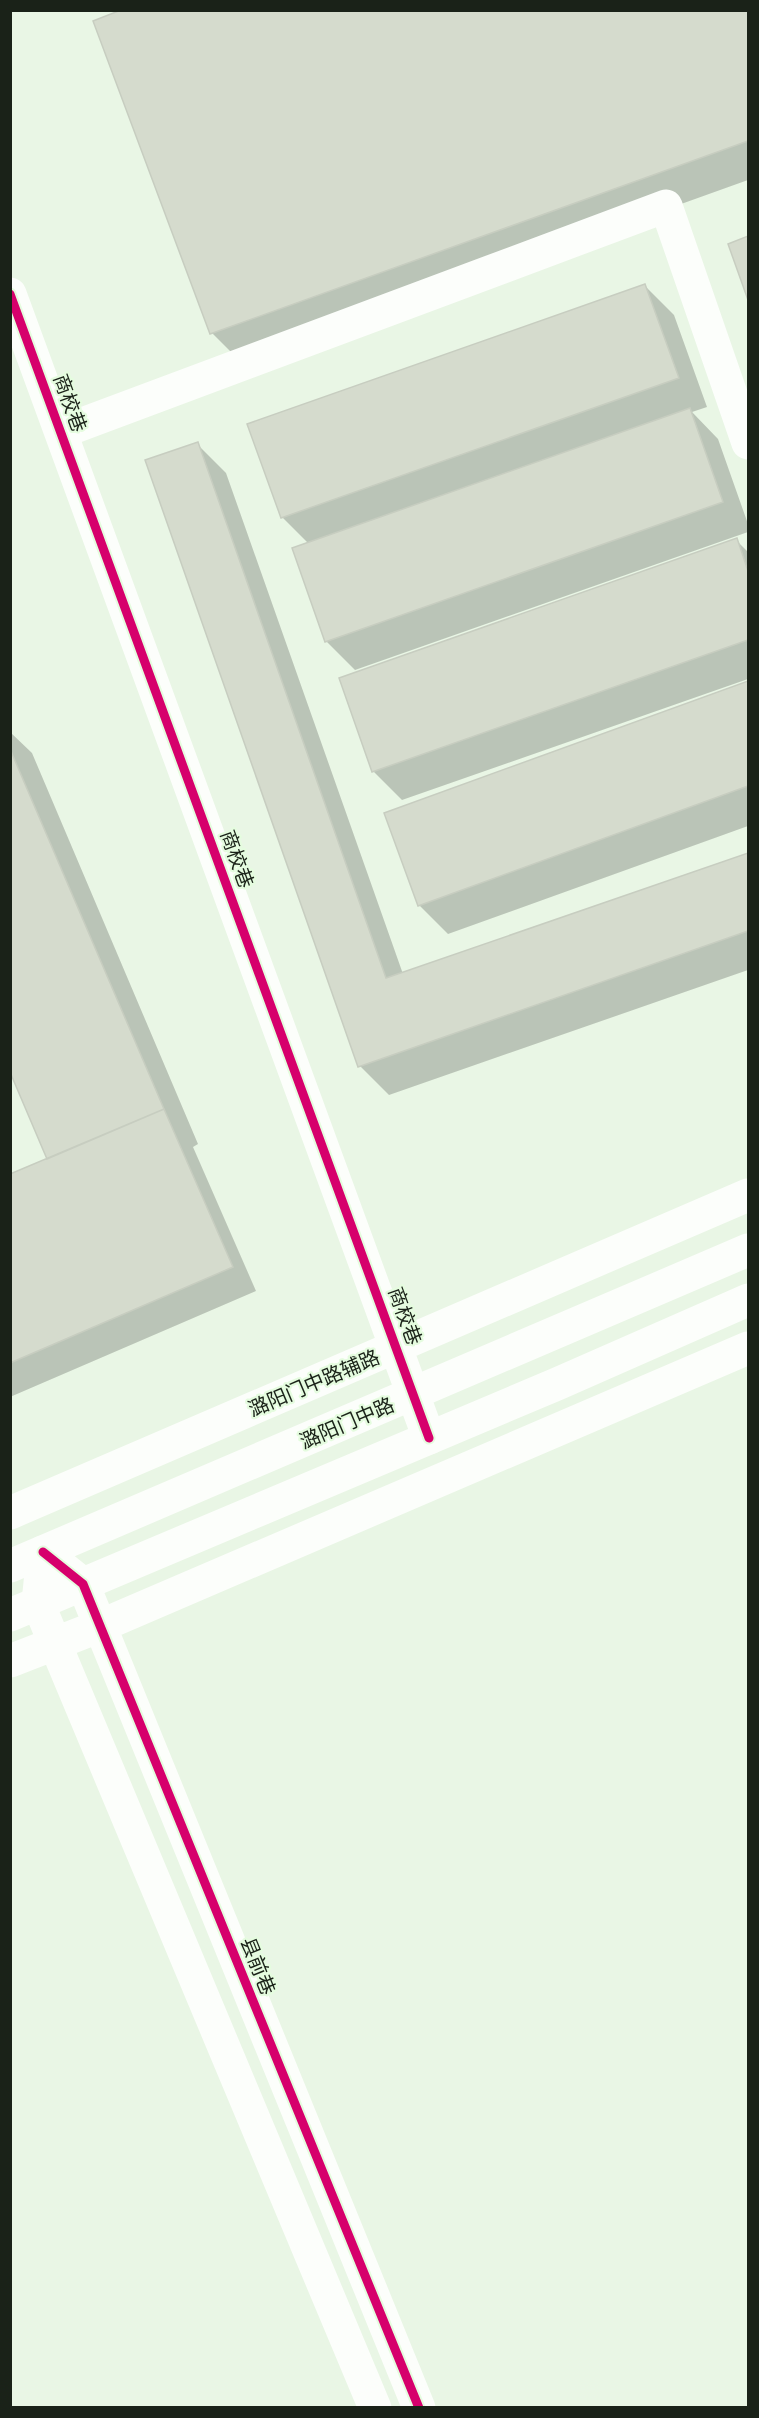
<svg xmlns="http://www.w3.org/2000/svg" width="759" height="2418" font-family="Karla,'Noto Sans SC',sans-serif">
<rect width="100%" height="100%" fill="#e9f6e5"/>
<!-- shadow -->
<path fill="#0003" d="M125,10H748V180L241,362L212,333Z
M748,238V295L730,245Z
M645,286L674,315L707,407L692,412L718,439L748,524V532L355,670L326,641L309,544L282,517Z
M197,444L226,473L403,974L748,854V970L389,1095L360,1066Z
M736,540L748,552V679L402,800L373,771Z
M748,683V826L448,934L419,905L386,814Z
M10,732L32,753L198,1144L193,1147L256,1291L10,1397V1176L49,1159L10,1068Z"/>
<!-- building -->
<path fill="#d5dbcd" stroke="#c7cdc0" stroke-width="1.5" d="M121,10H748V141L210,334L93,21Z
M748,236V300L728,244Z
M645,284L679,378L281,518L247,424Z
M690,408L723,502L325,642L292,548Z
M198,442L386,978L748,853V931L358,1067L145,460Z
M737,538L748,571V640L372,772L339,678Z
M748,681V786L418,906L384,813Z
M10,749L164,1109L47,1159L10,1072Z
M164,1109L233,1267L10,1363V1174Z"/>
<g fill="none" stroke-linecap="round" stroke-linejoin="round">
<!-- minor -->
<path stroke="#fcfefb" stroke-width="33" d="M10,294L429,1438
M61,432L666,206L748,443
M10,1513L748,1195
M43,1552L83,1584L419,2408
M43,1552L38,1603L375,2408
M10,1661L100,1626L748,1348"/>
<!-- major -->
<path stroke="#fcfefb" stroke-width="33" d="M10,1566L748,1250
M10,1615L557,1384L748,1300"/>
<!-- cycleway casing -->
<g stroke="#e5fcdf" stroke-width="13">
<path id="cycleway" d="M10,294L429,1438
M43,1552L83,1584L419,2408"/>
</g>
<!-- cycleway -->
<use href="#cycleway" stroke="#d6006c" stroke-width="9"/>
</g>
<g text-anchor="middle" stroke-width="4.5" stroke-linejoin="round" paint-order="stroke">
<!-- street labels -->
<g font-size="20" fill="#1a2218" stroke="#e5fcdf">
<text transform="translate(70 403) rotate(70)" y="7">商校巷</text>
<text transform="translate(237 859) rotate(70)" y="7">商校巷</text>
<text transform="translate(405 1316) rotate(70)" y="7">商校巷</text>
<text transform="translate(314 1383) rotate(-23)" y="7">潞阳门中路辅路</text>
<text transform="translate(347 1423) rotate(-23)" y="7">潞阳门中路</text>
<text transform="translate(258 1966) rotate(68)" y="7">县前巷</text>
</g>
</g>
<!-- border -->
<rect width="759" height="2418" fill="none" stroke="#1a2218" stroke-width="24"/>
</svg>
